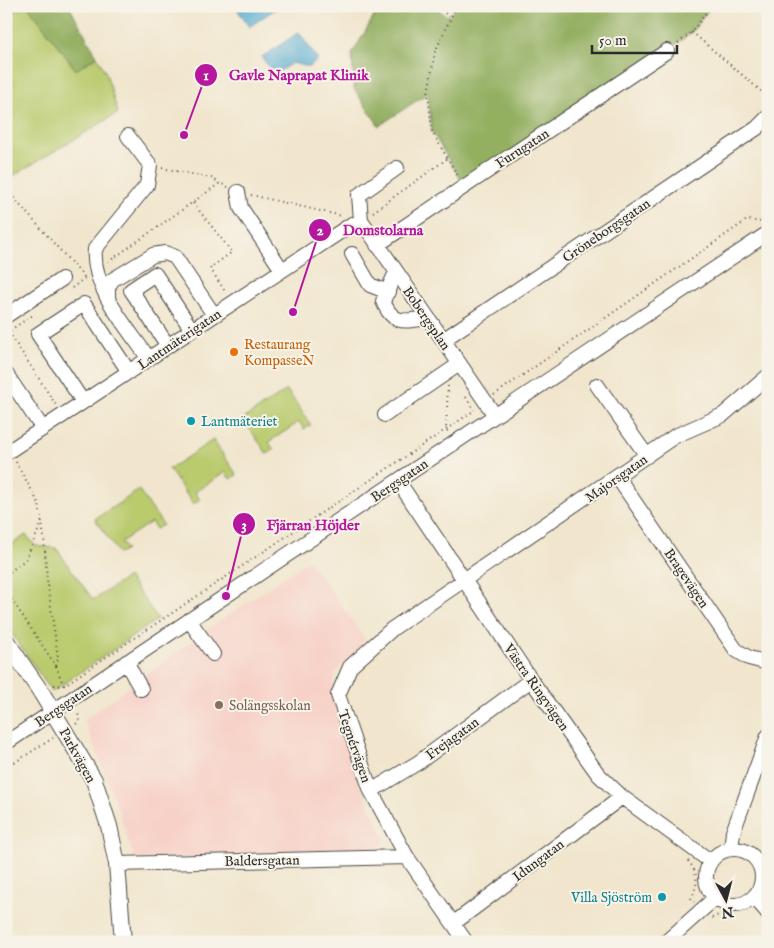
<svg xmlns="http://www.w3.org/2000/svg" width="774" height="948" font-family="'IM FELL English',serif">
<rect width="100%" height="100%" fill="#f7f3e8"/>
<filter id="ink" filterUnits="userSpaceOnUse"><feTurbulence type="fractalNoise" baseFrequency=".02" numOctaves="2"/><feDisplacementMap in="SourceGraphic" scale="10" xChannelSelector="R" yChannelSelector="G"/><feConvolveMatrix kernelMatrix="1 2 1 2 8 2 1 2 1" color-interpolation-filters="sRGB"/></filter>
<filter id="wash" filterUnits="userSpaceOnUse"><feTurbulence type="fractalNoise" baseFrequency=".0096" numOctaves="4" result="noise"/><feDisplacementMap in="SourceGraphic" scale="20" xChannelSelector="R" yChannelSelector="G"/><feGaussianBlur stdDeviation="1.12" result="paint"/><feColorMatrix in="noise" values="0 0 0 0 0 0 0 0 0 0 0 0 0 0 0 0 0 1.4 0 .05"/><feComposite in="paint" operator="in"/></filter>
<g filter="url(#wash)">
<rect width="100%" height="100%" fill="#f1e6cd"/>
<!-- built -->
<path fill="#f7d1c7" d="M309,560L366,640L335,673L332,697L358,780L385,839L377,851L134,859L117,805L84,720L211,627Z"/>
<!-- green -->
<path fill="#bacb6e" stroke="#727b4c" d="M28,6L76,70L97,56L106,73L118,113L6,180V14Z
M287,390L311,425L304,429L299,422L269,442L274,450L267,454L243,419Z
M213,440L237,475L230,479L225,472L195,492L200,500L193,504L169,469Z
M139,490L163,525L156,529L151,522L121,542L126,550L119,554L95,519Z
M26,535L36,546L56,548L93,600L128,577L158,619L52,692L6,625V548Z"/>
<!-- forest -->
<path fill="#93af61" stroke="#5f6d46" d="M28,6H69L97,56L76,70Z
M380,6H432L449,17L456,6H711L692,32L667,51L464,185L432,132L428,93L379,126L354,89L352,54Z"/>
<!-- water -->
<path fill="#54aad0" stroke="#406a7e" d="M235,6H280L249,27Z
M299,32L318,60L309,67L292,63L274,75L262,57Z"/>
</g>
<g filter="url(#ink)">
<g fill="none" stroke-linecap="round" stroke-linejoin="round">
<!-- minor casing -->
<g stroke="#494743" stroke-width="16">
<path id="minor" d="M128,136L150,165L147,185L95,249C91,288 128,328 149,359
M397,168L359,195L361,220L494,414
M238,192L241,208L282,270
M377,245L667,51
M352,254L370,285L388,292
M396,272L383,301C393,326 405,321 428,318
M108,298V288L112,280L153,255L165,253L175,257L214,315
M6,316L62,279
M443,340L757,128L768,117
M168,346L131,290L155,274L192,330
M6,374L43,429
M597,385L647,456
M83,402L38,334L84,304L129,372
M385,415L458,365
M6,453L352,224
M618,478L736,650L749,658L768,663
M398,481L531,680L598,774L622,797L710,861
M189,620L213,654
M126,662L141,689
M6,743L768,233
M371,791L419,762L531,680
M706 877a28 28 0 1 1 56 0a28 28 0 1 1-56 0Z
M731,849L733,832L768,736
M117,864L407,857
M754,897L768,913
M454,923L622,797
M466,942L407,857L371,791L338,695L350,667L392,629L675,436L723,415L768,376
M666,942L715,898"/>
</g>
<!-- major casing -->
<g stroke="#494743" stroke-width="18">
<path id="major" d="M6,641L41,692L94,780L109,826L117,864L123,942"/>
</g>
<!-- path -->
<path stroke="#494743" stroke-width="2" stroke-dasharray="1 4" stroke-linecap="butt" d="M438,6L449,17
M456,6L435,52L428,93L432,132L458,176
M692,32L768,97
M678,43L692,32L711,6
M162,168L211,178L220,183
M6,185L18,203L85,278
M251,195L342,216
M193,203L232,252L210,268L226,293
M373,212L448,158
M108,262L220,183L228,187
M72,288L86,277
M6,328L56,405
M6,333L33,315
M448,386L446,429L448,433
M494,395L747,220L762,222
M466,397L474,410
M16,462L39,504L44,537L47,579L58,658L56,666
M6,575L26,559L42,522
M6,591L56,666L65,689
M54,685L63,686L475,410
M76,724L79,722L78,711
M6,768L53,738
M745,842L768,865
M688,861C699,873 698,885 691,899L694,902
M712,918L723,913L748,910"/>
<!-- minor -->
<use href="#minor" stroke="#fff" stroke-width="14"/>
<!-- major -->
<use href="#major" stroke="#fff" stroke-width="16"/>
</g>
</g>
<!-- markers -->
<circle fill="#e8710a" stroke="#f7f3e8" stroke-width="2" cx="234" cy="352" r="5"/>
<g fill="#0f9aa8" stroke="#f7f3e8" stroke-width="2">
<circle cx="191" cy="421" r="5"/>
<circle cx="662" cy="897" r="5"/>
</g>
<circle fill="#8d6e63" stroke="#f7f3e8" stroke-width="2" cx="219" cy="705" r="5"/>
<g text-anchor="middle" stroke-width="4" stroke-linejoin="round" paint-order="stroke">
<!-- street labels -->
<g font-size="14" fill="#2b2b2b" stroke="#f7f3e8">
<text transform="translate(522 148) rotate(-33)" y="5">Furugatan</text>
<text transform="translate(606 230) rotate(-34)" y="5">Gröneborgsgatan</text>
<text transform="translate(427 318) rotate(56)" y="5">Bobergsplan</text>
<text transform="translate(179 339) rotate(-34)" y="5">Lantmäterigatan</text>
<text transform="translate(616 478) rotate(-35)" y="5">Majorsgatan</text>
<text transform="translate(399 480) rotate(-34)" y="5">Bergsgatan</text>
<text transform="translate(687 578) rotate(56)" y="5">Bragevägen</text>
<text transform="translate(537 687) rotate(55)" y="5">Västra Ringvägen</text>
<text transform="translate(63 705) rotate(-34)" y="5">Bergsgatan</text>
<text transform="translate(452 738) rotate(-36)" y="5">Frejagatan</text>
<text transform="translate(355 746) rotate(71)" y="5">Tegnérvägen</text>
<text transform="translate(78 755) rotate(61)" y="5">Parkvägen</text>
<text transform="translate(262 860) rotate(-1)" y="5">Baldersgatan</text>
<text transform="translate(538 860) rotate(-37)" y="5">Idungatan</text>
</g>
<!-- food labels -->
<g font-size="14" fill="#c56008" stroke="#f7f3e8" text-anchor="start">
<text x="244" y="349">Restaurang<tspan x="244" dy="16">KompasseN</tspan></text>
</g>
<!-- culture labels -->
<g font-size="14" fill="#0d838f" stroke="#f7f3e8" text-anchor="start">
<text x="201" y="426">Lantmäteriet</text>
<text x="652" y="902" text-anchor="end">Villa Sjöström</text>
</g>
<!-- education labels -->
<g font-size="14" fill="#785e54" stroke="#f7f3e8" text-anchor="start">
<text x="229" y="710">Solängsskolan</text>
</g>
</g>
<!-- callouts -->
<path fill="none" stroke="#b5179e" stroke-width="2" d="M184 135L206 75M293 312L320 230M226 596L244 524"/>
<g fill="#b5179e" stroke="#f7f3e8" stroke-width="2">
<circle cx="184" cy="135" r="5"/>
<circle cx="293" cy="312" r="5"/>
<circle cx="226" cy="596" r="5"/>
<circle cx="206" cy="75" r="12"/>
<circle cx="320" cy="230" r="12"/>
<circle cx="244" cy="524" r="12"/>
</g>
<g font-size="15" text-anchor="middle" font-weight="bold" fill="#fff">
<text x="206" y="80">1</text>
<text x="320" y="235">2</text>
<text x="244" y="530">3</text>
</g>
<g font-size="15" text-anchor="middle" font-weight="bold" fill="#b5179e" stroke="#f7f3e8" stroke-width="4" stroke-linejoin="round" paint-order="stroke">
<text x="299" y="80">Gavle Naprapat Klinik</text>
<text x="383" y="235">Domstolarna</text>
<text x="313" y="530">Fjärran Höjder</text>
</g>
<!-- margin -->
<rect width="774" height="948" fill="none" stroke="#f7f3e8" stroke-width="25"/>
<!-- north arrow -->
<g transform="translate(726 900) rotate(173)" stroke="#f7f3e8" stroke-width="4" paint-order="stroke">
<path d="M0-4L9 19L0 12L-9 19Z" fill="#2b2b2b"/>
<text y="-8" font-size="14" font-weight="bold" text-anchor="middle" fill="#2b2b2b">N</text>
</g>
<!-- scale -->
<path d="M592 45v8h85v-8" fill="none" stroke="#2b2b2b" stroke-width="2.5"/>
<text x="599" y="45" font-size="15" fill="#2b2b2b" stroke="#f7f3e8" stroke-width="4" paint-order="stroke">50 m</text>
</svg>
